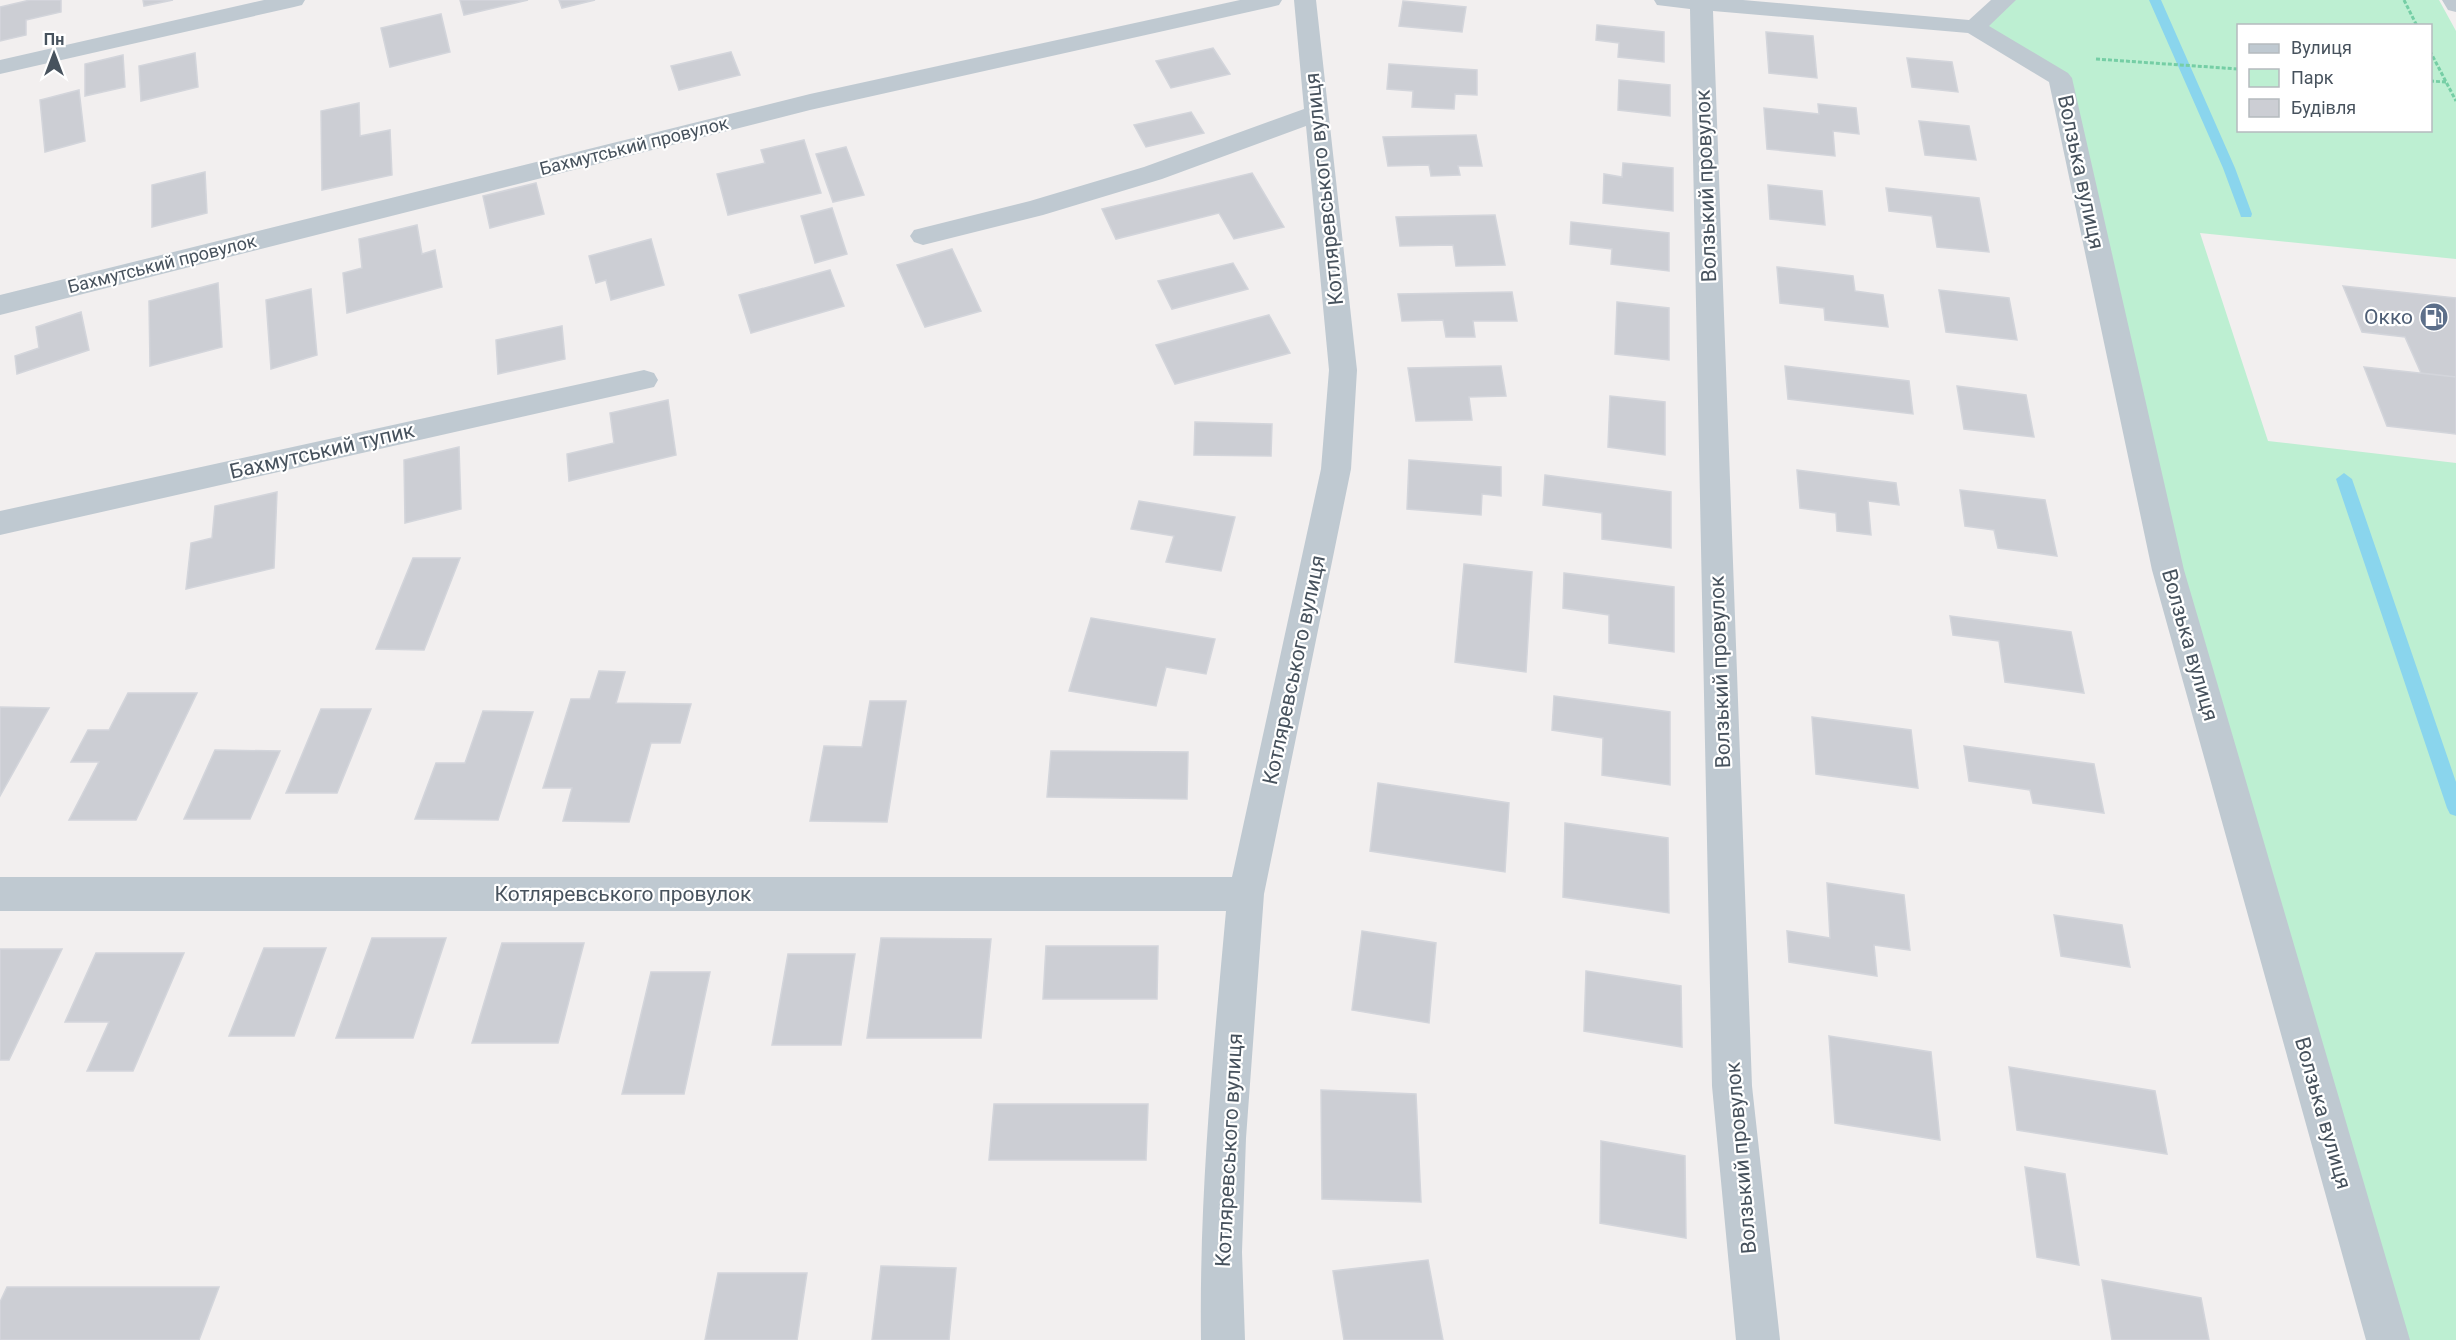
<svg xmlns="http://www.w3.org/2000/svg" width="2456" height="1340" font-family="Roboto,sans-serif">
<rect width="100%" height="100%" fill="#f2efef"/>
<!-- green -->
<path fill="#bdefd2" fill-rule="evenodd" d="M2005,0H2439L2456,31V259L2200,233L2268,441L2456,463V1340H2388L2168,570L2060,78L1974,27ZM2238,26H2430V130H2238Z"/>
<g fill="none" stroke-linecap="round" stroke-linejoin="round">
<!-- stream -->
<path fill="#8ad5ed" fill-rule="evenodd" d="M2149,0H2161L2235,168L2252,214L2251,217H2241L2240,214L2223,168Z
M2344,473L2352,479L2456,782V816L2450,814L2447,808L2336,479Z"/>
</g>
<!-- building -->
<path fill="#ccced4" stroke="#d3d5db" stroke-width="1.5" d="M30,0H61V12L26,20V35L0,41V7Z
M143,0H173L144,6Z
M460,0H528L464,15Z
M559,0H595L562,8Z
M1403,1L1466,7L1462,32L1399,26Z
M441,14L450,52L390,67L381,28Z
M1597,25L1664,32V62L1618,57L1619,43L1596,40Z
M1766,32L1813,36L1817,78L1769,73Z
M1213,48L1230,74L1171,88L1156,61Z
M731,52L740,75L679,90L671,66Z
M195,53L198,87L141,101L139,66Z
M123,55L125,87L85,96V64Z
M1907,58L1952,62L1958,92L1912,87Z
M1389,64L1477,70V95L1455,94L1454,109L1412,107L1413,91L1387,89Z
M1619,80L1670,85V116L1618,110Z
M79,90L85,141L45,152L40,100Z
M359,103L360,136L390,130L392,175L322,190L321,111Z
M1818,104L1856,108L1859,134L1833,131L1835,156L1767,149L1764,108L1819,114Z
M1191,112L1204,133L1146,147L1134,125Z
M1919,121L1969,126L1976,160L1925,155Z
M1476,135L1482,166H1458L1460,175L1431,176L1429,165L1388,166L1383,137Z
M804,140L821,193L728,215L717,174L765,163L761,150Z
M846,147L864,195L833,202L816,154Z
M1623,163L1673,168V211L1603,203L1604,174L1622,177Z
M205,172L207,213L152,227V185Z
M1252,173L1284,227L1234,239L1219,213L1116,239L1102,209Z
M536,183L544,214L490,228L483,196Z
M1768,185L1822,191L1825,225L1770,219Z
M1886,188L1979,198L1989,252L1937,247L1932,216L1889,211Z
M832,208L847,254L815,263L801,216Z
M1495,215L1505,265L1456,266L1453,245L1400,246L1396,217Z
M1571,222L1669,233V271L1611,264L1612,249L1570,244Z
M417,225L422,254L435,250L442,287L347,313L343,273L362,268L359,239Z
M651,239L664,285L611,300L606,280L596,283L589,256Z
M952,249L981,311L925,327L897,265Z
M1233,263L1248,289L1172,309L1158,281Z
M1777,267L1853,276L1855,291L1883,295L1888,327L1825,320L1824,308L1780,303Z
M830,270L844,306L751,333L739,295Z
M218,283L222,347L150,366L149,301Z
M2343,286L2456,298V377L2421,373L2405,337L2362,332Z
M311,289L317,355L271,369L266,300Z
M1939,290L2009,298L2017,340L1946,332Z
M1512,292L1517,321H1473L1475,337H1446L1443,320L1402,321L1398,294Z
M1617,302L1669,308V360L1615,354Z
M81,312L89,350L17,374L15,356L39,348L36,327Z
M1269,315L1290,353L1175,384L1156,345Z
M562,326L565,359L498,374L496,340Z
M1501,366L1506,396L1469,397L1472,420L1416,421L1408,368Z
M1785,366L1909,381L1913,414L1788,399Z
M2364,367L2456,377V434L2387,426Z
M1957,386L2026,395L2034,437L1964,429Z
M1610,396L1665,402V455L1608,447Z
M668,400L676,455L569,481L567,454L614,443L610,413Z
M1195,422L1272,424L1271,456L1194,455Z
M459,447L461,509L405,523L404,460Z
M1409,460L1501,467V496L1482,494L1481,515L1407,509Z
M1797,470L1896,483L1899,505L1868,501L1871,535L1837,531L1836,513L1800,508Z
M1545,475L1671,492V548L1602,539V513L1543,505Z
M1960,490L2045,500L2057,556L1998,548L1994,530L1965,526Z
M277,492L274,568L186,589L191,543L212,538L215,506Z
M1139,501L1235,517L1221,571L1166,562L1174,536L1131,529Z
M413,558H460L424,650L376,649Z
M1464,564L1532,572L1526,672L1455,662Z
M1564,573L1674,587V652L1609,643V615L1563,608Z
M1950,616L2071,632L2084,693L2005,682L1999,641L1953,635Z
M1091,618L1215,639L1206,674L1166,667L1156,706L1069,691Z
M599,671L625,672L616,703L691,704L680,743H651L629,822L563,821L572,788H543L571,699H590Z
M128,693H197L136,820H69L99,762H71L88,730H109Z
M1554,696L1670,712V785L1602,775L1603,738L1552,730Z
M870,701H906L887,822L810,821L824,746L862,747Z
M0,707L49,708L0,796Z
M321,709H371L337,793H286Z
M483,711L533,712L498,820L415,819L436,763H465Z
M1812,717L1911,730L1918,788L1816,774Z
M1964,746L2094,764L2104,813L2033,803L2030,790L1969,781Z
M215,750L280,751L250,819H184Z
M1051,751L1188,752L1187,799L1047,797Z
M1378,783L1509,803L1505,872L1370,851Z
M1565,823L1668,838L1669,913L1563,897Z
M1827,883L1904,895L1910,950L1874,945L1877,976L1789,962L1787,931L1830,938Z
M2054,915L2122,925L2130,967L2061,956Z
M1362,931L1436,943L1429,1023L1352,1010Z
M372,938H446L413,1038H336Z
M881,938L991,939L981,1038H867Z
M502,943H584L558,1043H472Z
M1046,946H1158L1157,999H1043Z
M264,948H326L294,1036H229Z
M0,949H62L9,1060H0Z
M96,953H184L133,1071H87L109,1022H65Z
M788,954H855L841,1045H772Z
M1586,971L1681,986L1682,1047L1584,1031Z
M651,972H710L684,1094H622Z
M1829,1036L1931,1052L1940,1140L1835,1123Z
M2009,1067L2155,1091L2167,1154L2017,1130Z
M1321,1090L1416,1094L1421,1202L1322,1199Z
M994,1104H1148L1146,1160H989Z
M1601,1141L1685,1156L1686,1238L1600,1223Z
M2025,1167L2065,1174L2079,1265L2037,1257Z
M1428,1260L1443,1340H1344L1333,1271Z
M881,1266L956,1268L949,1340H872Z
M718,1273H807L797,1340H705Z
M2102,1280L2201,1298L2209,1340H2112Z
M7,1287H219L199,1340H0V1302Z"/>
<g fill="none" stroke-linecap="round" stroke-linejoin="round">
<!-- path -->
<path stroke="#75cea5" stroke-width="3" stroke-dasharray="4 2" stroke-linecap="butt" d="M2404,0L2417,26
M2430,51L2456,101
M2096,59L2238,69
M2430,81L2446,82"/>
<!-- minor -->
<path fill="#bfc9d1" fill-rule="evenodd" d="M264,0H305L302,5L294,7L0,74V60Z
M1240,0H1282L1279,5L1271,7L810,110L0,315V295L810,94Z
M1294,0H1316L1357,370L1351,469L1264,894L1246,1138L1242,1252L1245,1340H1201C1199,1196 1213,1054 1226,911H0V877H1232L1321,469L1329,370L1306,126L1162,179L1043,215L923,245L914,242L910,236L914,230L1030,201L1144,167L1304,109Z
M1654,0H1743L1969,20L1991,0H2016L1989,26L2068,73L2072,78L2184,570L2410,1340H2366L2152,570L2049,82L1968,33L1713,11L1752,1086L1780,1340H1736L1712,1086L1690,9L1657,5Z
M2442,0H2456V12L2448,10Z
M644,370L654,373L658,380L654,387L0,535V511Z"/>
</g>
<!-- icons -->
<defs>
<g id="fuel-disc" transform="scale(1.5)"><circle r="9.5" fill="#5c6f8a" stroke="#fff"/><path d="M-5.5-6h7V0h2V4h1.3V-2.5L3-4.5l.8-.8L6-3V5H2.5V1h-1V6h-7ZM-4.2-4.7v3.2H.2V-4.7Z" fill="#fff"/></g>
</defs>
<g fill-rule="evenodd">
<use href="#fuel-disc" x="2434" y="317"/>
</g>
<g text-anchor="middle" stroke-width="4.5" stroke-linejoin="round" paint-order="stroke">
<!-- far-street labels -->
<g font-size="18" fill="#47525d" stroke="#fff">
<text transform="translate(634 146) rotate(-14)" y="6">Бахмутський провулок</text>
<text transform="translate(162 264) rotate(-14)" y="6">Бахмутський провулок</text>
</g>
<!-- street labels -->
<g font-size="21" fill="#47525d" stroke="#fff">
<text transform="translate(2081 172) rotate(78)" y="7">Волзька вулиця</text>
<text transform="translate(1706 186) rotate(-92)" y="7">Волзький провулок</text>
<text transform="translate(1324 189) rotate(-96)" y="7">Котляревського вулиця</text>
<text transform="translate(322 451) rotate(-13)" y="7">Бахмутський тупик</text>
<text transform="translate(2190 645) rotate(74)" y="7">Волзька вулиця</text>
<text transform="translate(1294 670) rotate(-78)" y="7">Котляревського вулиця</text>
<text transform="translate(1720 672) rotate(-92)" y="7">Волзький провулок</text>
<text x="623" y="901">Котляревського провулок</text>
<text transform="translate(2323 1113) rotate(74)" y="7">Волзька вулиця</text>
<text transform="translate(1229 1150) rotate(-87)" y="7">Котляревського вулиця</text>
<text transform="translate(1741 1158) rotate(-95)" y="7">Волзький провулок</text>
</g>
<!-- service labels -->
<g font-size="21" fill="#4e5e75" stroke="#fff" text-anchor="end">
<text x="2413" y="324">Окко</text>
</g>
</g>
<!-- legend -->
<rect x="2237" y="24" width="195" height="108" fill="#ffffff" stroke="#b5babe" stroke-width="1.5"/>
<rect x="2249" y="44" width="30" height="9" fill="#bfc9d1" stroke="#b5babe" stroke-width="1.5"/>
<text x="2291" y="54" font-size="18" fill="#47525d">Вулиця</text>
<rect x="2249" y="69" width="30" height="18" fill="#bdefd2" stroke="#b5babe" stroke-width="1.5"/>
<text x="2291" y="84" font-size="18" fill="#47525d">Парк</text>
<rect x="2249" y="99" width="30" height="18" fill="#ccced4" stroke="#b5babe" stroke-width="1.5"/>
<text x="2291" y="114" font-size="18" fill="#47525d">Будівля</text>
<!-- north arrow -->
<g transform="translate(54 54)" stroke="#ffffff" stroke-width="4.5" paint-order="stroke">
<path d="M0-4.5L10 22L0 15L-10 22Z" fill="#47525d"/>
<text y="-9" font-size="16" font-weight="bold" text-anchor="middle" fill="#47525d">Пн</text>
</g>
</svg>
